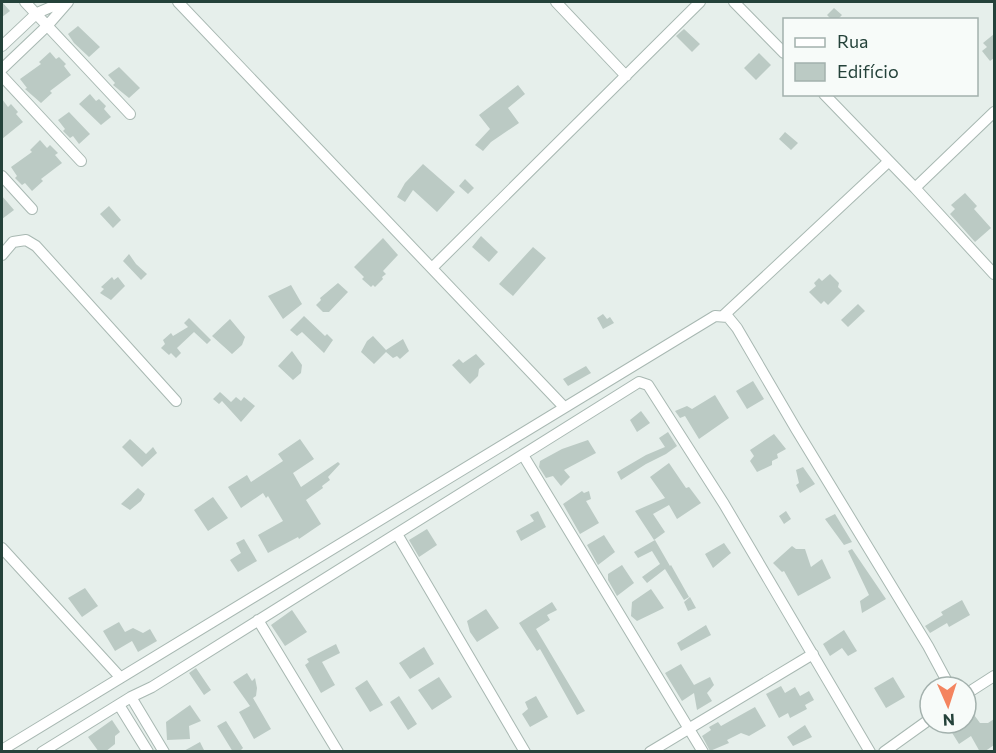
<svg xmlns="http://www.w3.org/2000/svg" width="996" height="753" font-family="Commissioner,sans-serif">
<rect width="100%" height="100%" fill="#e6efeb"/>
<!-- building -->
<path fill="#bbcac4" d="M2,2L10,11L2,17Z
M834,8L842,15L837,20H832L827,15Z
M78,26L100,47L89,57L74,43L68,34Z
M684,29L700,44L692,52L676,36Z
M994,34V58L990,61L982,51L987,47L983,43Z
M50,52L56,59L59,57L66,64L64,66L71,75L50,91L52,93L41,103L25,89L27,88L20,79L41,64L39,62Z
M759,53L771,65L756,80L744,68Z
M119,67L140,88L129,98L113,85L115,83L108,75Z
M518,85L525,94L508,108L519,123L491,142L483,151L475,145L490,129L479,115Z
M90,94L96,101L99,99L106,106L104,109L111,117L101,125L79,104Z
M2,99L8,107L11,104L18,112L16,114L23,122L2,139Z
M69,112L90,134L79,144L73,136L70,138L63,131L65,129L58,120Z
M785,132L798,143L791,150L779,139Z
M40,140L47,148L50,145L58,153L55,155L62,163L41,179L43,181L32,191L25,183L22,185L15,178L17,176L11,167L32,152L30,150Z
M423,164L455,192L437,212L413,190L405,202L397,197L405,183Z
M465,179L474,188L468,194L459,186Z
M965,193L977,206L974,209L991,228L975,242L950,214L955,209L951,205Z
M2,196L14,210L2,219Z
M109,206L121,220L113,228L100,214Z
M481,236L498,252L489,262L472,247Z
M383,238L398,255L383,271L386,274L382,277L383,279L375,287L373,285L371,287L362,279L364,277L354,267Z
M533,247L546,258L513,296L499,284Z
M129,254L136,264L147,274L141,280L123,261Z
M830,274L839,283L838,287L842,291L828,305L824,301L821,304L809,292L816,286L814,283L819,278L822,281Z
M112,277L114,280L118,277L125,286L111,300L100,293L104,289L101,287Z
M338,283L348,292L329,312H323L316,305L321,300L320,298Z
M291,285L302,304L283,319L268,296Z
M858,304L865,311L848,327L841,320Z
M603,314L607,319L610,317L614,323L603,329L597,318Z
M304,316L325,336L327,334L333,340L324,353L302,332L297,336L290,330Z
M189,318L211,340L207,344L194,332L177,348L181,353L176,358L171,353L169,355L161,348L165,344L163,340L171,333L173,336L188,327L184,323Z
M230,319L245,337L242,345L232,354L212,336Z
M373,336L386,350L403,339L409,351L400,359L397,356L393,358L386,352L374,364L361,352L367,341Z
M292,351L302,365L301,373L293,380L278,366Z
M476,354L485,364L479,369L478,376L470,384L452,365L459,359L463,363Z
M586,366L591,373L568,386L563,379Z
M753,381L764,399L747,409L736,391Z
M220,392L231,402L236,397L241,401L244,397L255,406L241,422L222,401L219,404L213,399Z
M715,395L729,418L699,439L685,416L680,418L675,411L687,406L692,409Z
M641,411L650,423L637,432L630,420Z
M668,432L677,446L666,454L646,464L621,480L617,472L646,455L665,447L659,438Z
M774,434L786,449L777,454L778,458L772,461V465L757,472L750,461L754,456L750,450Z
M130,439L146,454L153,447L157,453L142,467L122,447Z
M300,439L314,459L293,473L301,487L338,462L340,464L328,477L330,480L322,486L323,488L306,500L321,524L299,539L298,537L268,553L258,535L283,521L268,496L266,498L263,493L241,508L228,487L247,475L251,482L283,461L278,454Z
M588,440L596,453L564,470L570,477L561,486L553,476L546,478L539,467L540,461L562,449Z
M669,463L686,488L689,487L701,503L677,519L669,505L653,514L665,532L654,540L635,511L665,498L650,477Z
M803,467L815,484L800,493L796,485L799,483L796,470Z
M138,488L145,494L141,501L130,510L121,504Z
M582,491L584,493L589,491L591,499L586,501L599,523L580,534L563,504Z
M213,497L228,518L208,531L194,510Z
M538,511L546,527L521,541L516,531L534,521L530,515Z
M786,511L791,519L784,524L779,516Z
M835,514L852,542L844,545L825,519Z
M427,529L437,545L419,557L409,540Z
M604,535L615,552L598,565L587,545Z
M244,539L257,561L238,572L230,560L241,553L236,543Z
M655,540L670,566L671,565L689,597L684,600L665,569L647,583L642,577L660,564L652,551L638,558L634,552Z
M724,543L731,553L713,568L705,554Z
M792,546L796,549H805L811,567L822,559L831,578L798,596L784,571L782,572L773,563Z
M852,549L886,599L862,613L860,601L869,595L848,551Z
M622,565L634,583L617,596L608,580V574Z
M85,588L98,606L82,617L68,598Z
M651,589L664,608L637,621L631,616L632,602Z
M690,597L696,608L688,611L684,602Z
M962,600L970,615L949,627L947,623L930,633L925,626L943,615L941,612Z
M552,602L557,610L547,615L550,620L536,629L585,711L577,715L540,649L537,651L519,623Z
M486,609L499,628L477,642L470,632L467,621Z
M292,610L307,632L285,646L271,625Z
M119,622L125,632L133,628L143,633L150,629L157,641L138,652L132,641L115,651L103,631Z
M706,625L711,635L681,651L677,643Z
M844,630L857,651L848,656L842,648L830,656L823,644Z
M336,644L340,653L322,662L335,685L321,693L305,665L309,662L307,659Z
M424,647L434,664L410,679L399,663Z
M681,664L694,685L710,677L714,685L707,693L712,701L697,710L694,693L682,701L665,673Z
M196,668L211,690L204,695L189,673Z
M247,673L252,681L255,678L257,688L256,696L253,698L271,729L254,739L239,712L250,706L233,682Z
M439,677L452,697L432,710L418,690Z
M893,677L905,697L886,708L874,688Z
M367,680L383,705L370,712L355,688Z
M781,686L785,693L795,687L800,696L809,691L814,700L805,705L807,709L790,718L788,713L779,718L766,694Z
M399,696L417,724L408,730L390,702Z
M536,696L548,717L530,727L522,714L528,709L525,702Z
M966,704L980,723H988L994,719V745L984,752H980L971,736L959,744L946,723H966Z
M190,705L201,721L189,726L190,739L167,740L166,722Z
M755,707L766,726L749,736L741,733L727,740L729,743L710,751L702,736L711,730L709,727L718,722L721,726Z
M112,720L120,732L115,736V744L105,752H99L88,737Z
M226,721L243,748L239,752H233L217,726Z
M805,725L812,737L793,746L787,737Z
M200,742L205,752H182Z"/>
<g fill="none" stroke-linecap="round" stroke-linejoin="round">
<!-- minor casing -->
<g stroke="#a8b8b2" stroke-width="12">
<path id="minor" d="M25,2L130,114
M178,2L564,407
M556,2L626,76
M734,2L784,53
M2,46L37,13L63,2
M2,69L47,26L68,2
M2,76L81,161
M824,94L915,188L994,274
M2,176L32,209
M915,188L994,112
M2,255L13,242L26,240L36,246L176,401
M432,268L700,2
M723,316L888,162
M523,455L703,752
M397,534L525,752
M2,548L120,677
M258,620L338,752
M966,694L994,676
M131,697L164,752
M119,705L148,752
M2,750L715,316L728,317L737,328L796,429L928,646L950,687
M42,752L131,697L152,687L639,382L648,385L724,504L870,752
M650,752L813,654
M884,752L930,719"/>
</g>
<!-- minor -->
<use href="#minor" stroke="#fff" stroke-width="10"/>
</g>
<!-- border -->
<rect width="996" height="753" fill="none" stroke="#24423a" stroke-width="6"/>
<!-- legend -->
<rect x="783" y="18" width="195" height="78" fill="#f7fbf9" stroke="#a3b1ad" stroke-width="1.5"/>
<rect x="795" y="38" width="30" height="9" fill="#ffffff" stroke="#a3b1ad" stroke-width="1.5"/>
<text x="837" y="48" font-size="18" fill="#24423a">Rua</text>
<rect x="795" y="63" width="30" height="18" fill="#bbcac4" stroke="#a3b1ad" stroke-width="1.5"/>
<text x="837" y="78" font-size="18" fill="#24423a">Edifício</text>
<!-- north arrow -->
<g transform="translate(948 705) rotate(177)"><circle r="28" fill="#f7fbf9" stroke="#a3b1ad" stroke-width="1.5"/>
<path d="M0-4.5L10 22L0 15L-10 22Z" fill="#f4845f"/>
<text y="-9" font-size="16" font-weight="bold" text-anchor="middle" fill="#24423a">N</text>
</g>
</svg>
